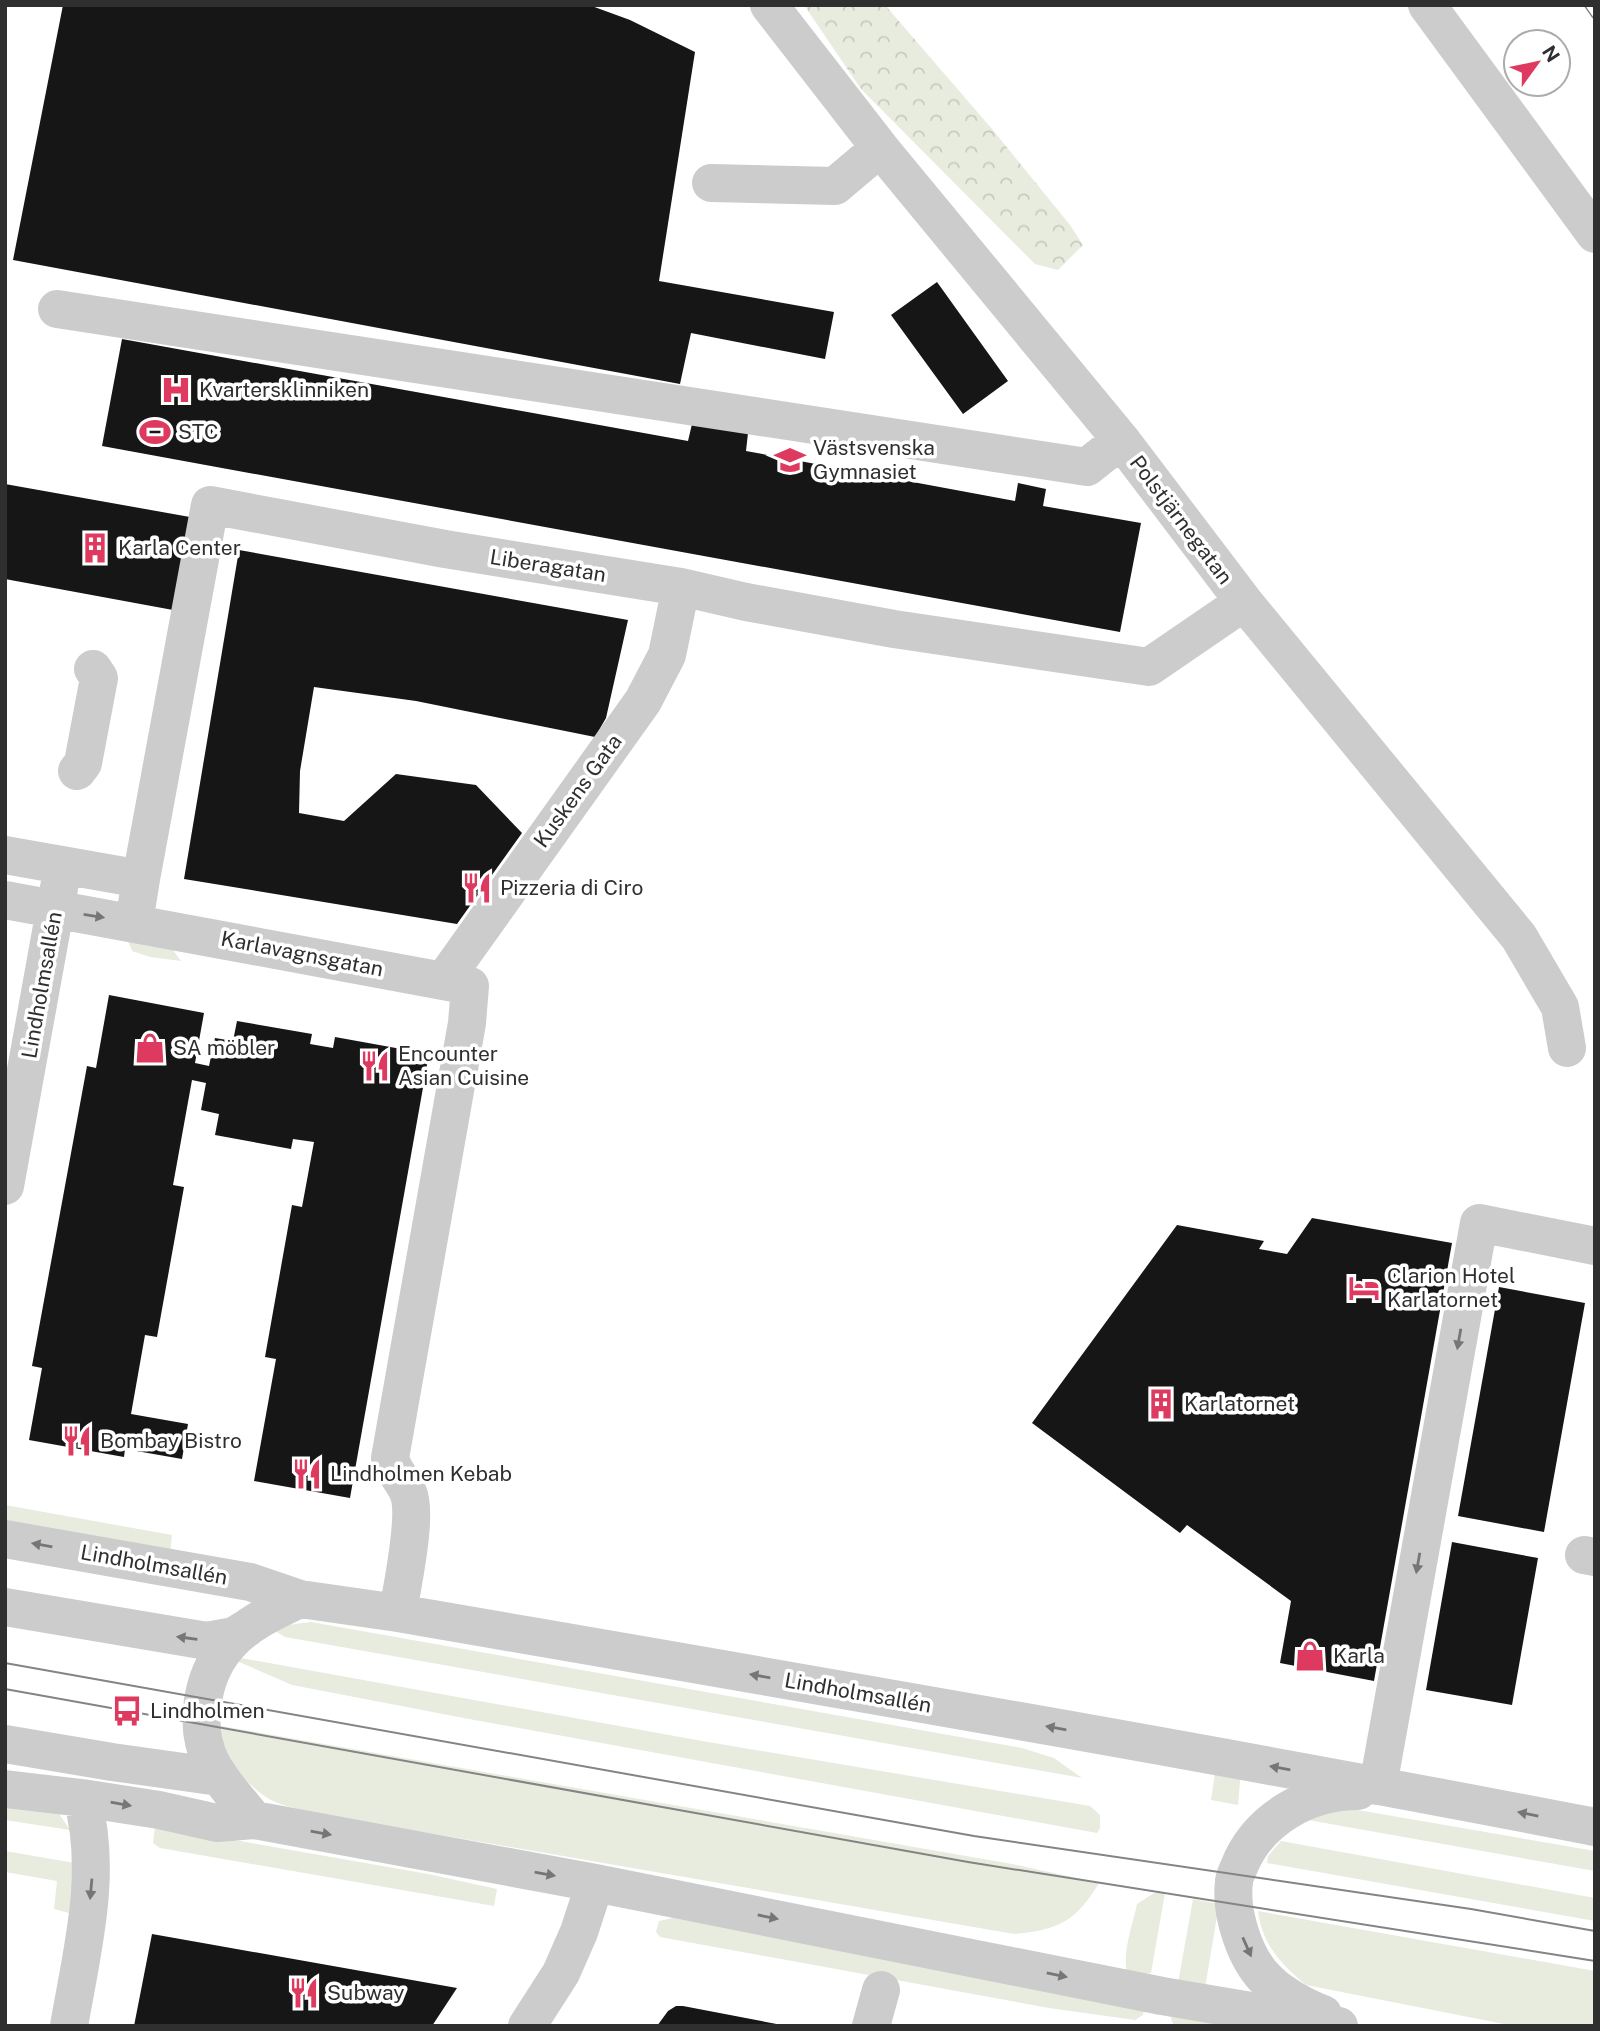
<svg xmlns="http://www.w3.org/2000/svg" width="1600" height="2031" font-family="'Public Sans',sans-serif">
<defs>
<pattern id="forest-crowns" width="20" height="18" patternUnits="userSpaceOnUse" patternTransform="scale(1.75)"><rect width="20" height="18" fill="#e7ecde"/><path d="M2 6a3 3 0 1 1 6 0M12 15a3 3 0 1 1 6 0" fill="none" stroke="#c6cbbf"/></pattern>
</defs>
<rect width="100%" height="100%" fill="#fff"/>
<!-- grass -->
<path fill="#e7ecde" d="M128,941L170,946L181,961L150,957L132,951Z
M5,1505L172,1535L170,1554L5,1525Z
M311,1622L1022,1748L1054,1758L1082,1778L285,1637L275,1631L287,1625Z
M241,1658L708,1742L1090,1806L1100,1815V1828L1097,1833L469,1719L292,1685L237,1661Z
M221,1726L1012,1864L1099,1883C1076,1921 1059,1930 1014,1934L308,1812C297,1808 282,1806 271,1800C246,1786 222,1755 221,1726Z
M1216,1766L1241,1770L1238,1805L1211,1800Z
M5,1799L58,1812L70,1830L5,1820Z
M1352,1809L1595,1851V1871L1308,1820L1313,1816Z
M155,1826L428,1874L497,1889L494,1906L160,1848L153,1843Z
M1281,1841L1595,1898V1921L1267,1863L1268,1856Z
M5,1851L75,1863L69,1913L54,1909L57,1881L5,1872Z
M1154,1893H1165L1151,1973L1138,1975L1127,1972C1122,1952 1133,1924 1137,1904Z
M1193,1899L1219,1904L1205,1988L1178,1983Z
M1258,1911L1595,1971V2026H1514L1306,1985C1281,1964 1262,1944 1258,1911Z
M673,1918L1145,2002L1143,2015L1135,2020L1049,2008L660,1937L656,1932L659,1921Z
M1175,2009L1277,2026H1174L1171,2019Z"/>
<!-- forest -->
<path fill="url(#forest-crowns)" d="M804,5H885L992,129L1070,225L1083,245L1058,270L1035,264L861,89Z"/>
<!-- building -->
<path fill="#161616" d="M63,5H589L630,20L695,52L659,281L834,312L825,359L691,333L680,384L13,260Z
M937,282L1008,381L963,414L891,315Z
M122,339L688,441L692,424L748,433L746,451L1015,501L1018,483L1046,489L1043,506L1141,523L1120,632L102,446Z
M5,484L190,517L173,610L5,579Z
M239,550L628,620L606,718L595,737L416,701L314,687L300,771L299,813L344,821L396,774L476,785L522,833L457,924L184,879Z
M109,995L204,1013L195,1063L209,1066L215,1038L233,1041L237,1021L312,1034L310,1044L333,1048L335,1037L429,1054L350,1498L254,1481L276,1359L265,1357L292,1205L302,1207L314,1142L293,1139L291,1149L215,1135L219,1114L201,1110L206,1083L192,1080L173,1185L184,1187L157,1337L145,1335L131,1414L188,1424L182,1459L125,1449L124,1457L29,1440L42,1368L32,1366L87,1066L96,1068Z
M1312,1218L1452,1243L1374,1681L1280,1663L1291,1601L1187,1525L1180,1533L1032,1423L1177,1225L1264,1241L1259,1249L1287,1254Z
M1499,1287L1585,1303L1544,1532L1458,1516Z
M1452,1542L1538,1558L1512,1705L1426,1690Z
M152,1934L214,1945L457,1988L432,2026H134Z
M676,2006H683L787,2026H657L668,2011Z"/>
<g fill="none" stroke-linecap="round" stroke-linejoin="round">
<!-- minor -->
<path stroke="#ccc" stroke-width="38" d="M769,5L880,148L1121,440L1244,602L1519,937L1560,1007L1567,1048
M1427,5L1595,234
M711,183L835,186L880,148
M57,309L1087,467L1121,440
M77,771L83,763L99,678L93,669
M5,855L141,879L137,904
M141,879L210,505L445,549L681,587L746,602L894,629L1149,667L1244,602
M5,900L470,986L467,1023L390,1458C393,1472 403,1479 408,1492C418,1515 402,1585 398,1613
M444,980L643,701L667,655L681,587
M5,1186L63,866
M5,1539L250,1582L300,1599L398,1613C797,1682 1197,1750 1595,1827
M1584,1555L1595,1557
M5,1607L207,1641L234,1636L247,1628
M5,1744L112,1762L219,1777
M1378,1786L1479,1223L1595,1246
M5,1789L82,1798L159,1810L217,1823L254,1820L595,1883L1162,1996L1339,2026
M254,1820C240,1802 223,1785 212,1764C193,1728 201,1677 227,1646C246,1624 274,1611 300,1599
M1323,2014C1307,2008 1280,1994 1268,1981C1245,1960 1230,1913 1234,1882C1234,1877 1237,1872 1239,1867C1258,1819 1308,1791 1358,1791
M69,2026C82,1950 103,1873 82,1798
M527,2026L561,1973L579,1932L595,1883
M871,2026L881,1990"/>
<!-- tram -->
<path stroke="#848484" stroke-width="2" d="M5,1663L974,1836L1471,1909L1595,1931
M5,1689L968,1862L1595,1961"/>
<!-- rail casing -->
<g stroke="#848484" stroke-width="8">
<path id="rail" d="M1588,5L1595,15"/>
</g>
<!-- rail -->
<use href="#rail" stroke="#fff" stroke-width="5" stroke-dasharray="16" stroke-linecap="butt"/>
</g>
<!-- one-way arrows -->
<defs><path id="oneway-solid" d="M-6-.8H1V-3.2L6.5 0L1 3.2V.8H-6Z" transform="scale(1.75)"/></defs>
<g fill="#767676">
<use href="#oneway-solid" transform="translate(94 916) rotate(9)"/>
<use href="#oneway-solid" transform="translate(1459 1339) rotate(100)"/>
<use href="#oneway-solid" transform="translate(42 1545) rotate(-170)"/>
<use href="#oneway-solid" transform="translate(1418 1563) rotate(100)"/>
<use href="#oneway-solid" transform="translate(187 1638) rotate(-172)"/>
<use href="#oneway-solid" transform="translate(760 1676) rotate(-170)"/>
<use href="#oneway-solid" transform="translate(1056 1728) rotate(-170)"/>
<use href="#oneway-solid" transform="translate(1280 1768) rotate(-170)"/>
<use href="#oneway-solid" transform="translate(121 1804) rotate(10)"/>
<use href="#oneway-solid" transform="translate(1528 1814) rotate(-169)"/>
<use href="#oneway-solid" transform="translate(321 1833) rotate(10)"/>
<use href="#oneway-solid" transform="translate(545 1874) rotate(10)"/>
<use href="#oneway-solid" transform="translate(91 1889) rotate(95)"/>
<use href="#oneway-solid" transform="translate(768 1917) rotate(11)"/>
<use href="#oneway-solid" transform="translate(1247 1947) rotate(66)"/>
<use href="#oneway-solid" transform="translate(1057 1975) rotate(12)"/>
</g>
<!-- icons -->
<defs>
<g id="hospital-bare" transform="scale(2.415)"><path d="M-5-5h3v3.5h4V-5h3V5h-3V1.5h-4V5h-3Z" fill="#de3a5f" stroke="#fff" stroke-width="2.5" paint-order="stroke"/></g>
<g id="stadium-bare" transform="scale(2.415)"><path d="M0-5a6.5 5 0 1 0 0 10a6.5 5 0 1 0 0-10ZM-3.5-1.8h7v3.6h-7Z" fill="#de3a5f" stroke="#fff" stroke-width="2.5" paint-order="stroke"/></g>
<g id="school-bare" transform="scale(2.415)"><path d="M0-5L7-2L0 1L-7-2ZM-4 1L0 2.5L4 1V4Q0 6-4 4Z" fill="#de3a5f" stroke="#fff" stroke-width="2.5" paint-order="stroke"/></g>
<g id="building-bare" transform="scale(2.415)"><path d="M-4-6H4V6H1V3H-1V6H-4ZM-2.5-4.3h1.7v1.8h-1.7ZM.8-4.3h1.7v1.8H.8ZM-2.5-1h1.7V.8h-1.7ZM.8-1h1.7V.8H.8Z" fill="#de3a5f" stroke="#fff" stroke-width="2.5" paint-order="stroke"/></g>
<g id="restaurant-bare" transform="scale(2.415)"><path d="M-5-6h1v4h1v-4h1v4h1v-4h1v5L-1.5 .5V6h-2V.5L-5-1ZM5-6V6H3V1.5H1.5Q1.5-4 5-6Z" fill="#de3a5f" stroke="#fff" stroke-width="2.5" paint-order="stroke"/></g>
<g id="shop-bare" transform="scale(2.415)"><path d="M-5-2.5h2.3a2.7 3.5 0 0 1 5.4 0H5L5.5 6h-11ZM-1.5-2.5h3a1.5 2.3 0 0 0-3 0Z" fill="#de3a5f" stroke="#fff" stroke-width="2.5" paint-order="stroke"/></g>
<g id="hotel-bare" transform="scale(2.415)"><path d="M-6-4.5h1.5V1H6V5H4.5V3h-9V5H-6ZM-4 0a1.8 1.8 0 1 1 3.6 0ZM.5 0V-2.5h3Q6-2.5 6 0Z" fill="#de3a5f" stroke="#fff" stroke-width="2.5" paint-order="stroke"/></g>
<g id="bus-bare" transform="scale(2.415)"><path d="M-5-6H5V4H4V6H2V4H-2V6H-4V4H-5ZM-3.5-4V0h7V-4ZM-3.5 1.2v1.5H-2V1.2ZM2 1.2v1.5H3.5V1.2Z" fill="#de3a5f" stroke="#fff" stroke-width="2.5" paint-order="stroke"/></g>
</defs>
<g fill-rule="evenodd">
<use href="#hospital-bare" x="176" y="390"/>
<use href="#stadium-bare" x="155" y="432"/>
<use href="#school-bare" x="790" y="460"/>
<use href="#building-bare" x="95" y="548"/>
<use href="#restaurant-bare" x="477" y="888"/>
<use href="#shop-bare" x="150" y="1048"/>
<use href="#restaurant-bare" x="375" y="1066"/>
<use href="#hotel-bare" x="1364" y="1288"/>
<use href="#building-bare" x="1161" y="1404"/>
<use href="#restaurant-bare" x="77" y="1441"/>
<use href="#restaurant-bare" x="307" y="1474"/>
<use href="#shop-bare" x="1310" y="1656"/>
<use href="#bus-bare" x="127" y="1711"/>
<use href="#restaurant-bare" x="304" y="1993"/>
</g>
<g text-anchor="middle" stroke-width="7" stroke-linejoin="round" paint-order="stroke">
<!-- poi labels -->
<g font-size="21" fill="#2f2f2f" stroke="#fff" text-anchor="start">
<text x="199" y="397">Kvartersklinniken</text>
<text x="178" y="439">STC</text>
<text x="813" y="455">Västsvenska<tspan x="813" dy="24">Gymnasiet</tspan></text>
<text x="118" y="555">Karla Center</text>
<text x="500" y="895">Pizzeria di Ciro</text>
<text x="173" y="1055">SA möbler</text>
<text x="398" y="1061">Encounter<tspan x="398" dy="24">Asian Cuisine</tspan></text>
<text x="1387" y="1283">Clarion Hotel<tspan x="1387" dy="24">Karlatornet</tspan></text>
<text x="1184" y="1411">Karlatornet</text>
<text x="100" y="1448">Bombay Bistro</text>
<text x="330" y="1481">Lindholmen Kebab</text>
<text x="1333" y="1663">Karla</text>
<text x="150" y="1718">Lindholmen</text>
<text x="327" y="2000">Subway</text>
</g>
<!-- street labels -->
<g font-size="21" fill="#2f2f2f" stroke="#fff">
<text transform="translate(1181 520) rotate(53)" y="7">Polstjärnegatan</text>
<text transform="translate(548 566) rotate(9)" y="7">Liberagatan</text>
<text transform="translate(578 791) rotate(-54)" y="7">Kuskens Gata</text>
<text transform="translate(302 954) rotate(11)" y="7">Karlavagnsgatan</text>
<text transform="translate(42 985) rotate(-80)" y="7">Lindholmsallén</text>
<text transform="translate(154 1565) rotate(10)" y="7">Lindholmsallén</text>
<text transform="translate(858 1693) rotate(10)" y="7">Lindholmsallén</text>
</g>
</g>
<!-- border -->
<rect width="1600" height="2031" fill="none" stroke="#2f2f2f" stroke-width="14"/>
<!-- north arrow -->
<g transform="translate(1537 63) rotate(57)"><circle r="33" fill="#ffffff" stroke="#acacac" stroke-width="2"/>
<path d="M0-5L12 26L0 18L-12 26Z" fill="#de3a5f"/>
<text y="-10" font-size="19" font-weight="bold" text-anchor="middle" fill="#2f2f2f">N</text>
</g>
</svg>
